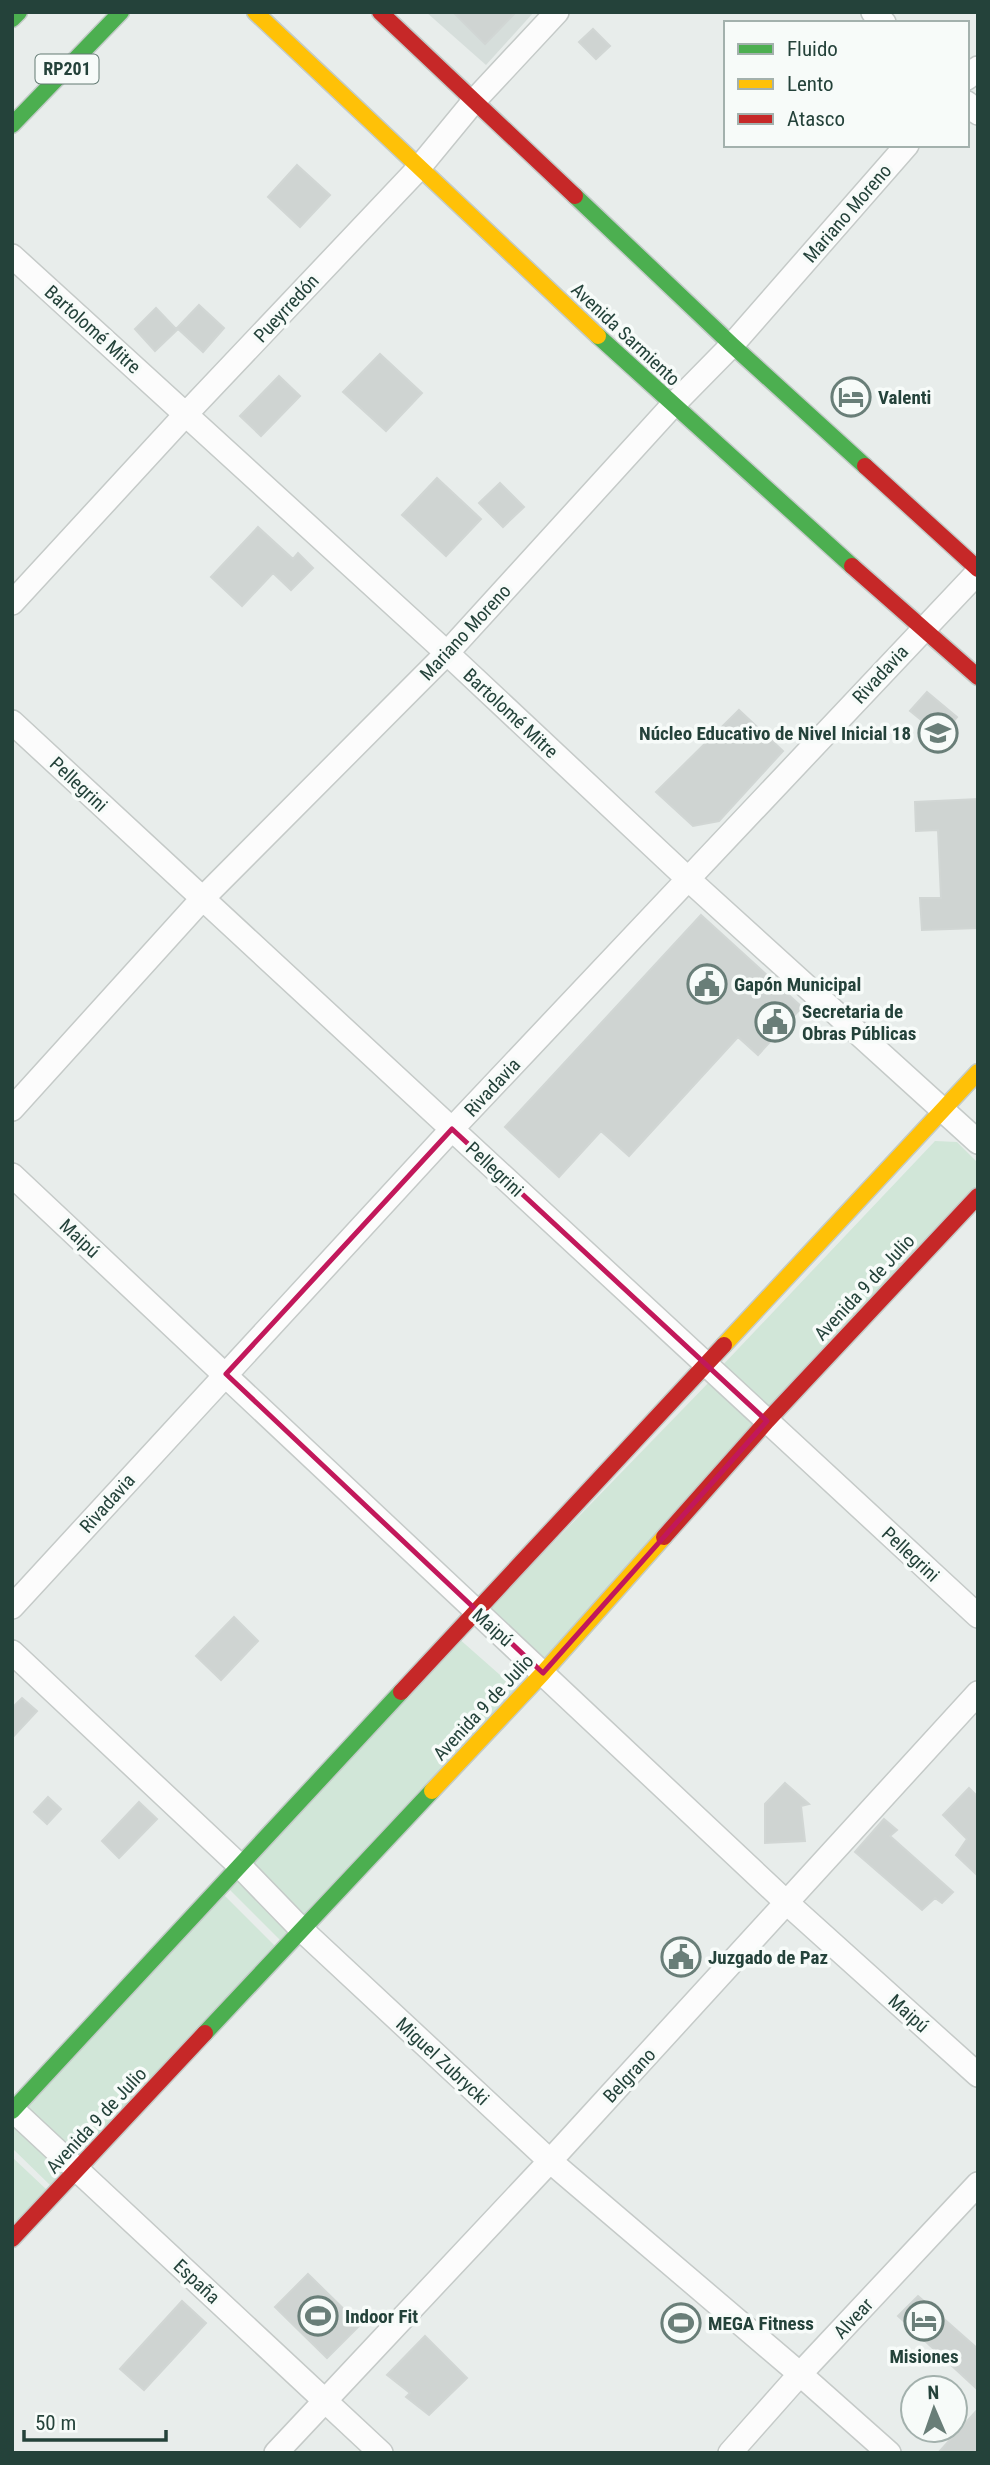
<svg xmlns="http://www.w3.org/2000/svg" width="990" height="2465" font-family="'Roboto Condensed',sans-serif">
<rect width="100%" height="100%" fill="#e8edeb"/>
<!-- built -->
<path fill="#d6dedb" d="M426,12H534L486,65Z"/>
<!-- green -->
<path fill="#d1e6d8" d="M935,1141L957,1142L978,1163V1189L772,1416L720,1368Z
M713,1378L763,1426L546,1664L487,1611Z
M457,1637L517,1690L281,1941L220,1880Z
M214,1885L276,1947L51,2186L12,2148V2103Z
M12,2157L47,2190L12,2227Z"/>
<!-- building -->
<path fill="#cfd4d2" stroke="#d1d6d4" stroke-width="2" d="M453,12H516L485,44Z
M593,29L610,46L596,59L579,42Z
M297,165L330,195L300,227L268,197Z
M199,305L224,328L203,352L177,328Z
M156,308L177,330L155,351L135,329Z
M380,354L422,393L386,431L343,392Z
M279,376L300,396L261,436L240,416Z
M437,478L481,519L446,556L402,515Z
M500,483L524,507L503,527L479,503Z
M258,527L293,559L298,553L313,568L291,590L273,573L242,606L211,577Z
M927,692L957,717L941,736L910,711Z
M739,710L783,751L719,821L693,826L656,792Z
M978,799V928L922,930L920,898H941L938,830L916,831L915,802Z
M701,915L802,1007L758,1055L738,1037L629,1156L601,1131L559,1177L505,1127Z
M234,1617L258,1641L221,1680L196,1656Z
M22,1698L37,1711L12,1738V1708Z
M785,1783L809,1804L801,1806L805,1841L765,1843V1804Z
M969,1788L978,1797V1876L956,1855L967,1839L943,1815Z
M48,1797L61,1809L47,1824L34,1812Z
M139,1802L157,1819L119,1858L102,1841Z
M884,1819L897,1830L890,1836L953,1892L942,1903L935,1898L922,1910L855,1852Z
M308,2274L360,2325L327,2358L275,2307Z
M918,2296L978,2349V2390L898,2316Z
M182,2301L206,2323L144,2390L120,2369Z
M425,2336L467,2378L429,2415L406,2397L410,2393L387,2375Z
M978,2409V2453H938Z"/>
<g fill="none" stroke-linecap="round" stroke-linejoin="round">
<!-- street casing -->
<g stroke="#c5cac8" stroke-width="26">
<path id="street" d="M873,12L884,23
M967,78L978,68
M967,103L978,113
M12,256L447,653L687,878L978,1142
M12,603L186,414L418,169L474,101L557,12
M12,722L978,1616
M12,1109L203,898L447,653L672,406L732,345L907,145
M12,1175L787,1903L978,2075
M12,1607L452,1129L978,572
M12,1652L240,1866L303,1931L550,2161L800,2374L889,2453
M12,2109L381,2453
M276,2453L550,2161L978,1693
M730,2453L800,2374L978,2184"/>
</g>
<!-- fast casing -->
<g stroke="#c3cbc8" stroke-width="19">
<path id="fast" d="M12,19L19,12
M12,125L121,12
M575,196L732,345L865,466
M598,336L852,566
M205,2033L432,1791
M12,2111L401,1692"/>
</g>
<!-- slow casing -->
<g stroke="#c3cbc8" stroke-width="19">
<path id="slow" d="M255,12L598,336
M724,1345L978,1072
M432,1791L543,1673L664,1537"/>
</g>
<!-- jam casing -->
<g stroke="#c3cbc8" stroke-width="19">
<path id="jam" d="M380,12L575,196
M865,466L978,569
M852,566L978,677
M664,1537L767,1421L978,1196
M401,1692L724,1345
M12,2239L205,2033"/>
</g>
<!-- street -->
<use href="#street" stroke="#fcfcfc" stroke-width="23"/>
<!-- fast -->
<use href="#fast" stroke="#4caf50" stroke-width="16"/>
<!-- slow -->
<use href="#slow" stroke="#ffc107" stroke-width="16"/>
<!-- jam -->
<use href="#jam" stroke="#c62828" stroke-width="16"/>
</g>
<!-- marked area -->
<path fill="none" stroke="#c2185b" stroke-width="5" stroke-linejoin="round" d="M452,1129L767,1421L543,1673L226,1374Z"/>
<!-- icons -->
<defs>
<g id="hotel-ring" transform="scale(2.0125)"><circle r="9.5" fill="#f7fbf9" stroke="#697e78" stroke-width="1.5"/><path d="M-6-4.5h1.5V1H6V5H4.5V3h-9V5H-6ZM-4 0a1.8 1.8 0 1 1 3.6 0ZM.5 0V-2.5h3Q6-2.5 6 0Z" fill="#697e78"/></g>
<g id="school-ring" transform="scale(2.0125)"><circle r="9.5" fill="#f7fbf9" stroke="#697e78" stroke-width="1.5"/><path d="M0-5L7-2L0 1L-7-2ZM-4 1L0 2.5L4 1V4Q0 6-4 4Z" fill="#697e78"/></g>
<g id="civic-ring" transform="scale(2.0125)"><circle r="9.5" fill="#f7fbf9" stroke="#697e78" stroke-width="1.5"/><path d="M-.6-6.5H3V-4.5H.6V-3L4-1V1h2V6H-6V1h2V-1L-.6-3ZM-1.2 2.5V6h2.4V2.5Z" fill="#697e78"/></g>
<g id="stadium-ring" transform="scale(2.0125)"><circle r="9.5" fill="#f7fbf9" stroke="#697e78" stroke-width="1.5"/><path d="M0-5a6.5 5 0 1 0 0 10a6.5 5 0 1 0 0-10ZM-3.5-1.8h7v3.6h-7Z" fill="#697e78"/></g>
</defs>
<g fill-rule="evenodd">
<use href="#hotel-ring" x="851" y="397"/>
<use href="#school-ring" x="938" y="733"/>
<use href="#civic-ring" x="707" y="984"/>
<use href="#civic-ring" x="775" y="1022"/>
<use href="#civic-ring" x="681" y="1957"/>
<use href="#stadium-ring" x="318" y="2316"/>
<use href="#hotel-ring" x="924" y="2321"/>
<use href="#stadium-ring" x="681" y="2323"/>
</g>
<g text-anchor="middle" stroke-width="7" stroke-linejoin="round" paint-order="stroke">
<!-- shield labels -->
<rect fill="#f7fbf9" stroke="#637a73" stroke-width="2" x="35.5" y="54.5" width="63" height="29" rx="5"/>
<g font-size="18" font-weight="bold" fill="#24423a">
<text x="67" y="75">RP201</text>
</g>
<!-- street labels -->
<g font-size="19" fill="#24423a" stroke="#f7fbf9">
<text transform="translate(847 213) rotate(-49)" y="7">Mariano Moreno</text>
<text transform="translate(286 308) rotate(-47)" y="7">Pueyrredón</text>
<text transform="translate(93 329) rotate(42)" y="7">Bartolomé Mitre</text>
<text transform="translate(626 334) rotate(43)" y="7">Avenida Sarmiento</text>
<text transform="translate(465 632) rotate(-47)" y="7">Mariano Moreno</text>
<text transform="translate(880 674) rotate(-47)" y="7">Rivadavia</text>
<text transform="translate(511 713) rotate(43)" y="7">Bartolomé Mitre</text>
<text transform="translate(79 784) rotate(43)" y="7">Pellegrini</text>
<text transform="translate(492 1087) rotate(-47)" y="7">Rivadavia</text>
<text transform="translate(495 1169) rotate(43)" y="7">Pellegrini</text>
<text transform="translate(80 1238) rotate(43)" y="7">Maipú</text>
<text transform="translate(864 1287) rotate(-47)" y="7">Avenida 9 de Julio</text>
<text transform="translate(107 1503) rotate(-48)" y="7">Rivadavia</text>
<text transform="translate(911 1554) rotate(43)" y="7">Pellegrini</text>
<text transform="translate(493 1627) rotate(42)" y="7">Maipú</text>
<text transform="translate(483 1707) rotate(-47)" y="7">Avenida 9 de Julio</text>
<text transform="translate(909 2013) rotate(42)" y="7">Maipú</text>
<text transform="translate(443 2061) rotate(43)" y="7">Miguel Zubrycki</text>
<text transform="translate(629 2075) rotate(-47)" y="7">Belgrano</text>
<text transform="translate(96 2120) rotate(-47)" y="7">Avenida 9 de Julio</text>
<text transform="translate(197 2281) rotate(43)" y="7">España</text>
<text transform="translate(853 2318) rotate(-47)" y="7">Alvear</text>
</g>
<!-- poi labels -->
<g font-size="19" font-weight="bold" fill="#24423a" stroke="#f7fbf9" text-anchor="start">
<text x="878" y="404">Valenti</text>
<text x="911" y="740" text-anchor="end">Núcleo Educativo de Nivel Inicial 18</text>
<text x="734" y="991">Gapón Municipal</text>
<text x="802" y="1018">Secretaria de<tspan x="802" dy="22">Obras Públicas</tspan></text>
<text x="708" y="1964">Juzgado de Paz</text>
<text x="345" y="2323">Indoor Fit</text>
<text x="708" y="2330">MEGA Fitness</text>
<text x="924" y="2363" text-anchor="middle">Misiones</text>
</g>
</g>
<!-- border -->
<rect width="990" height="2465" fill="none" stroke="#24423a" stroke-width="28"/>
<!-- legend -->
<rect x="724" y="21" width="245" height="126" fill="#f7fbf9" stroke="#a3b1ad" stroke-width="2"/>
<rect x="738" y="44" width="35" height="10" fill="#4caf50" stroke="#a3b1ad" stroke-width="2"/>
<text x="787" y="56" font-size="21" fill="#24423a">Fluido</text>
<rect x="738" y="79" width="35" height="10" fill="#ffc107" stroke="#a3b1ad" stroke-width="2"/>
<text x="787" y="91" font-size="21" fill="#24423a">Lento</text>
<rect x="738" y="114" width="35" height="10" fill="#c62828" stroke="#a3b1ad" stroke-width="2"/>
<text x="787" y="126" font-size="21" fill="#24423a">Atasco</text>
<!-- north arrow -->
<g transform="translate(934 2409) rotate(358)"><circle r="33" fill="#f7fbf9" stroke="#a3b1ad" stroke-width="2"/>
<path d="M0-5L12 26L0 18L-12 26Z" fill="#697e78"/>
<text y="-10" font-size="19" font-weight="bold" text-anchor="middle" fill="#24423a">N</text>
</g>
<!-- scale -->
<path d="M24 2430v10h142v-10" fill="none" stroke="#24423a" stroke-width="3.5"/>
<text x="35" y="2430" font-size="21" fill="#24423a" stroke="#f7fbf9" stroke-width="5" paint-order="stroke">50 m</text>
</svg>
